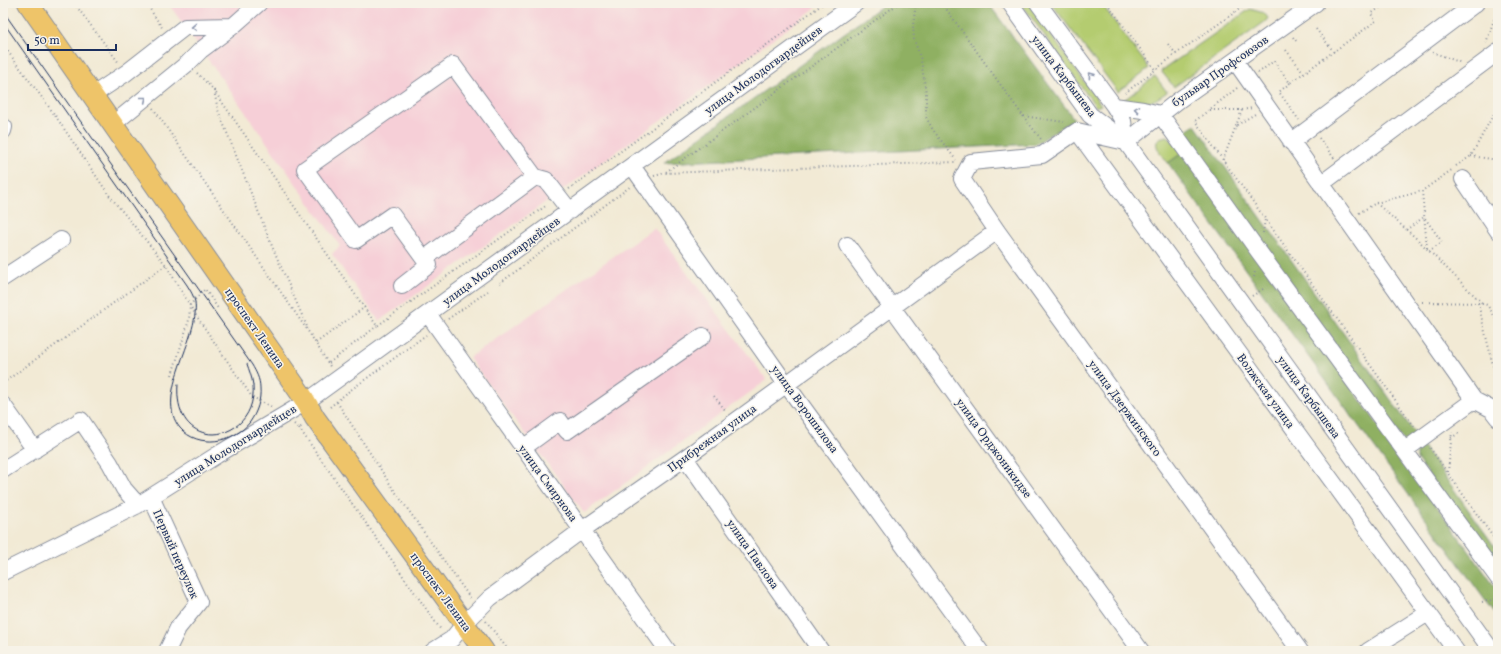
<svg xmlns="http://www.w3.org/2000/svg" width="1501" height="654" font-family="Vollkorn,serif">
<rect width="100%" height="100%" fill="#f7f3e8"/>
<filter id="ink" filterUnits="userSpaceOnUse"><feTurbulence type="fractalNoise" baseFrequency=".025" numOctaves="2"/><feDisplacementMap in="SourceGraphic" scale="8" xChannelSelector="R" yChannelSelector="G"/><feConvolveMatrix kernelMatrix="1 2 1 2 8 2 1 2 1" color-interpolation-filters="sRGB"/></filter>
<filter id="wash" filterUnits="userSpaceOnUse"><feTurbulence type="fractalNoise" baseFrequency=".012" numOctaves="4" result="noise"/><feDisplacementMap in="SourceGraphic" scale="16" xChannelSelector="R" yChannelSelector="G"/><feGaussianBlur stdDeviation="0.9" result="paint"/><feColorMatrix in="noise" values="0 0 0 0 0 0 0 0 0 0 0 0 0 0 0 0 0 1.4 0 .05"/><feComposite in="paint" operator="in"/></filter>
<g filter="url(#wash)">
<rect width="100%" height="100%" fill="#f2ead5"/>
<!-- built -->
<path fill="#f6cfd7" d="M168,3H822L718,79L379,321L332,254L340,246Z
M654,228L767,380L584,513L469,358Z"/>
<!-- green -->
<path fill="#b4cc70" stroke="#687e67" d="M1021,3H1028L1101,105L1096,107Z
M1051,3H1101L1149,68L1118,92Z
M1250,9L1264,13L1268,18L1266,21L1174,87L1161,71Z
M1155,76L1167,92C1151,104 1143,106 1124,100Z
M1168,136L1182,153L1168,163C1161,154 1146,138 1168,136Z"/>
<!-- forest -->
<path fill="#8fb062" stroke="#557060" d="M886,3H988L1074,119L1036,144L664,163Z
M1195,125L1416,435L1405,443L1183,133Z
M1182,153L1498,591V618L1168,163Z
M1420,442L1498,551V572L1417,459V449Z"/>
</g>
<g filter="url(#ink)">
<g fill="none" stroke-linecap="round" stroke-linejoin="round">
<!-- minor casing -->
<g stroke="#868c9a" stroke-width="18">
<path id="minor" d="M1010,3L1090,115L1126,142L1492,651
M1038,3L1114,106L1123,121L1126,142
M1235,61L1474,400L1491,409L1498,418
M93,95L126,73L185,27L233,26
M1114,106L1143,110L1160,114
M1160,114L1259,252L1498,578
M113,124L188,63L201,50L233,26L259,3
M3,126L4,127L3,131
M1077,131L1456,651
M1121,141L1077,131L1042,155L971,162L962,179L997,231L1300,651
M1126,142L1179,100L1316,3
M1291,142L1476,3
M632,166L786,384L980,651
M1463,179L1498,231
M1321,184L1498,52
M847,245L1141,651
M424,259L392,215L356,240L305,169L453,65L535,177L546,180L570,211
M3,278L61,240
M402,286L429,265L424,259L535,177
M428,314L668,651
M3,405L35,450
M523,448L560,421L567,431L703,336
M1405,450L1474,400
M685,458L821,651
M3,470L81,420L110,463L124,489L138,505
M151,497L199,602L178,628L167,651
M3,572L138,505L217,455L306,402L856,3
M433,651L452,639L464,624L490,598L582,530L685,458L997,231
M1368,651L1428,613"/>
</g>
<!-- major casing -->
<g stroke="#868c9a" stroke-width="22">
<path id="major" d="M28,3L303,397L315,418L484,651"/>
</g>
<!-- path -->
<path stroke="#868c9a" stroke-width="2" stroke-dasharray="1 3" stroke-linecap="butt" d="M74,3L119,63
M146,3L163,29
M916,3L913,25L914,39L921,60L926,93V117L933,130L956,160
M942,3L1023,116L1064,122
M1107,3L1156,71
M1316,29L1334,52
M1293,37L1297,42
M1486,43L1498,8
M1168,44L1176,54
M3,45L52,111L109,195L166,265L195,314L252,397L272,407
M1286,50L1304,73
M1432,52L1462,63
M197,73L213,89L377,326L547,205
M1258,73L1274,61L1290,83L1376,21L1371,14L1386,3
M1290,83L1279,92L1299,120
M1237,88L1195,121L1414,426
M214,91L218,110L272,246L308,329
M1125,93L1176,54L1248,3
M153,108L310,334L331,368
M1210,110H1242L1252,108
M1023,116L1041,139
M1237,125L1255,114
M1319,138L1334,158
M1471,156L1498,160
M1223,160L1242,110
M1456,166L1471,156L1498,106
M666,172L899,3
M654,176L665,173L956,162
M569,189L824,3
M1376,203L1422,191
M1359,213L1376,203L1417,239L1482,303
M1406,230L1424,217L1442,242L1429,251
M1263,233L1265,219
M1427,248L1422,191L1453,169
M1254,277L1255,271
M500,283L631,186
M1252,296L1263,289
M1422,302L1482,303L1487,305L1498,321
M1478,303L1498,386
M448,319L488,291
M316,343L365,307
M329,363L377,326
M172,375L189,320L190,305L205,289L219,310
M3,383L166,265
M348,392L426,335
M714,396L726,411
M337,402L392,487L471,599
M330,407L348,392
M294,424L299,428L303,426
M299,428L441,630
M1451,438L1459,433
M1430,448L1498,544
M1448,472L1452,432
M1482,602L1498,599
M486,621L509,651"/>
<!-- minor -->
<use href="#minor" stroke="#fff" stroke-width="16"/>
<!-- major -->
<use href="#major" stroke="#eec469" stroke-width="20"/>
<!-- tram -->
<path stroke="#1b2f5e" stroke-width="1" d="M3,11L252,365C256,372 260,379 260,388C261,400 257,412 250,422C234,443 198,449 180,428C153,396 200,339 195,302C194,296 190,290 187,285L3,22
M178,384C172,456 258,445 253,385C252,377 249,370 247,364"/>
</g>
<!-- one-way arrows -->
<defs><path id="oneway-chevron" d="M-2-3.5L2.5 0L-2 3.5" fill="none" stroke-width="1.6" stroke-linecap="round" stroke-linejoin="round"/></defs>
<g stroke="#8d97ae">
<use href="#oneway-chevron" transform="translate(194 27) rotate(179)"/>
<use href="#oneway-chevron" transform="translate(1091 75) rotate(-126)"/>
<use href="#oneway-chevron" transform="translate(144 99) rotate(-39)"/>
<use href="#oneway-chevron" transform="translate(1137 109) rotate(-171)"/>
</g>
</g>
<g text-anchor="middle" stroke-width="3" stroke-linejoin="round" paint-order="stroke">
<!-- street labels -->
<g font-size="12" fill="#1b2f5e" stroke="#f7f3e8">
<text transform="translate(763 70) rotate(-36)" y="4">улица Молодогвардейцев</text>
<text transform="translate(1220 71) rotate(-35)" y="4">бульвар Профсоюзов</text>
<text transform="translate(1064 76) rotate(53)" y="4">улица Карбышева</text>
<text transform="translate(501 261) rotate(-36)" y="4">улица Молодогвардейцев</text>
<text transform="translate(255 328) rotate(55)" y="4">проспект Ленина</text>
<text transform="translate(1266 391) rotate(54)" y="4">Волжская улица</text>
<text transform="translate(1309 397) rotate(54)" y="4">улица Карбышева</text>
<text transform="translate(1125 408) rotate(54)" y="4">улица Дзержинского</text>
<text transform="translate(805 409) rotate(54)" y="4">улица Ворошилова</text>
<text transform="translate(712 438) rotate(-36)" y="4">Прибрежная улица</text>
<text transform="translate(235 445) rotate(-32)" y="4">улица Молодогвардейцев</text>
<text transform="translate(994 448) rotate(54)" y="4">улица Орджоникидзе</text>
<text transform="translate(548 483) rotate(54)" y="4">улица Смирнова</text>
<text transform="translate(176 554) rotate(66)" y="4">Первый переулок</text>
<text transform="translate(753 554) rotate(55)" y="4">улица Павлова</text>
<text transform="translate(441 592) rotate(54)" y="4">проспект Ленина</text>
</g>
</g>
<!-- margin -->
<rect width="1501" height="654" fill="none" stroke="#f7f3e8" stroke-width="16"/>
<!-- scale -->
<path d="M28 44v6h88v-6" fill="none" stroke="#1b2f5e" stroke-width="2"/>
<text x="34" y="44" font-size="12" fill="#1b2f5e" stroke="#f7f3e8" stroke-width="3" paint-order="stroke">50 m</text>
</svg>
